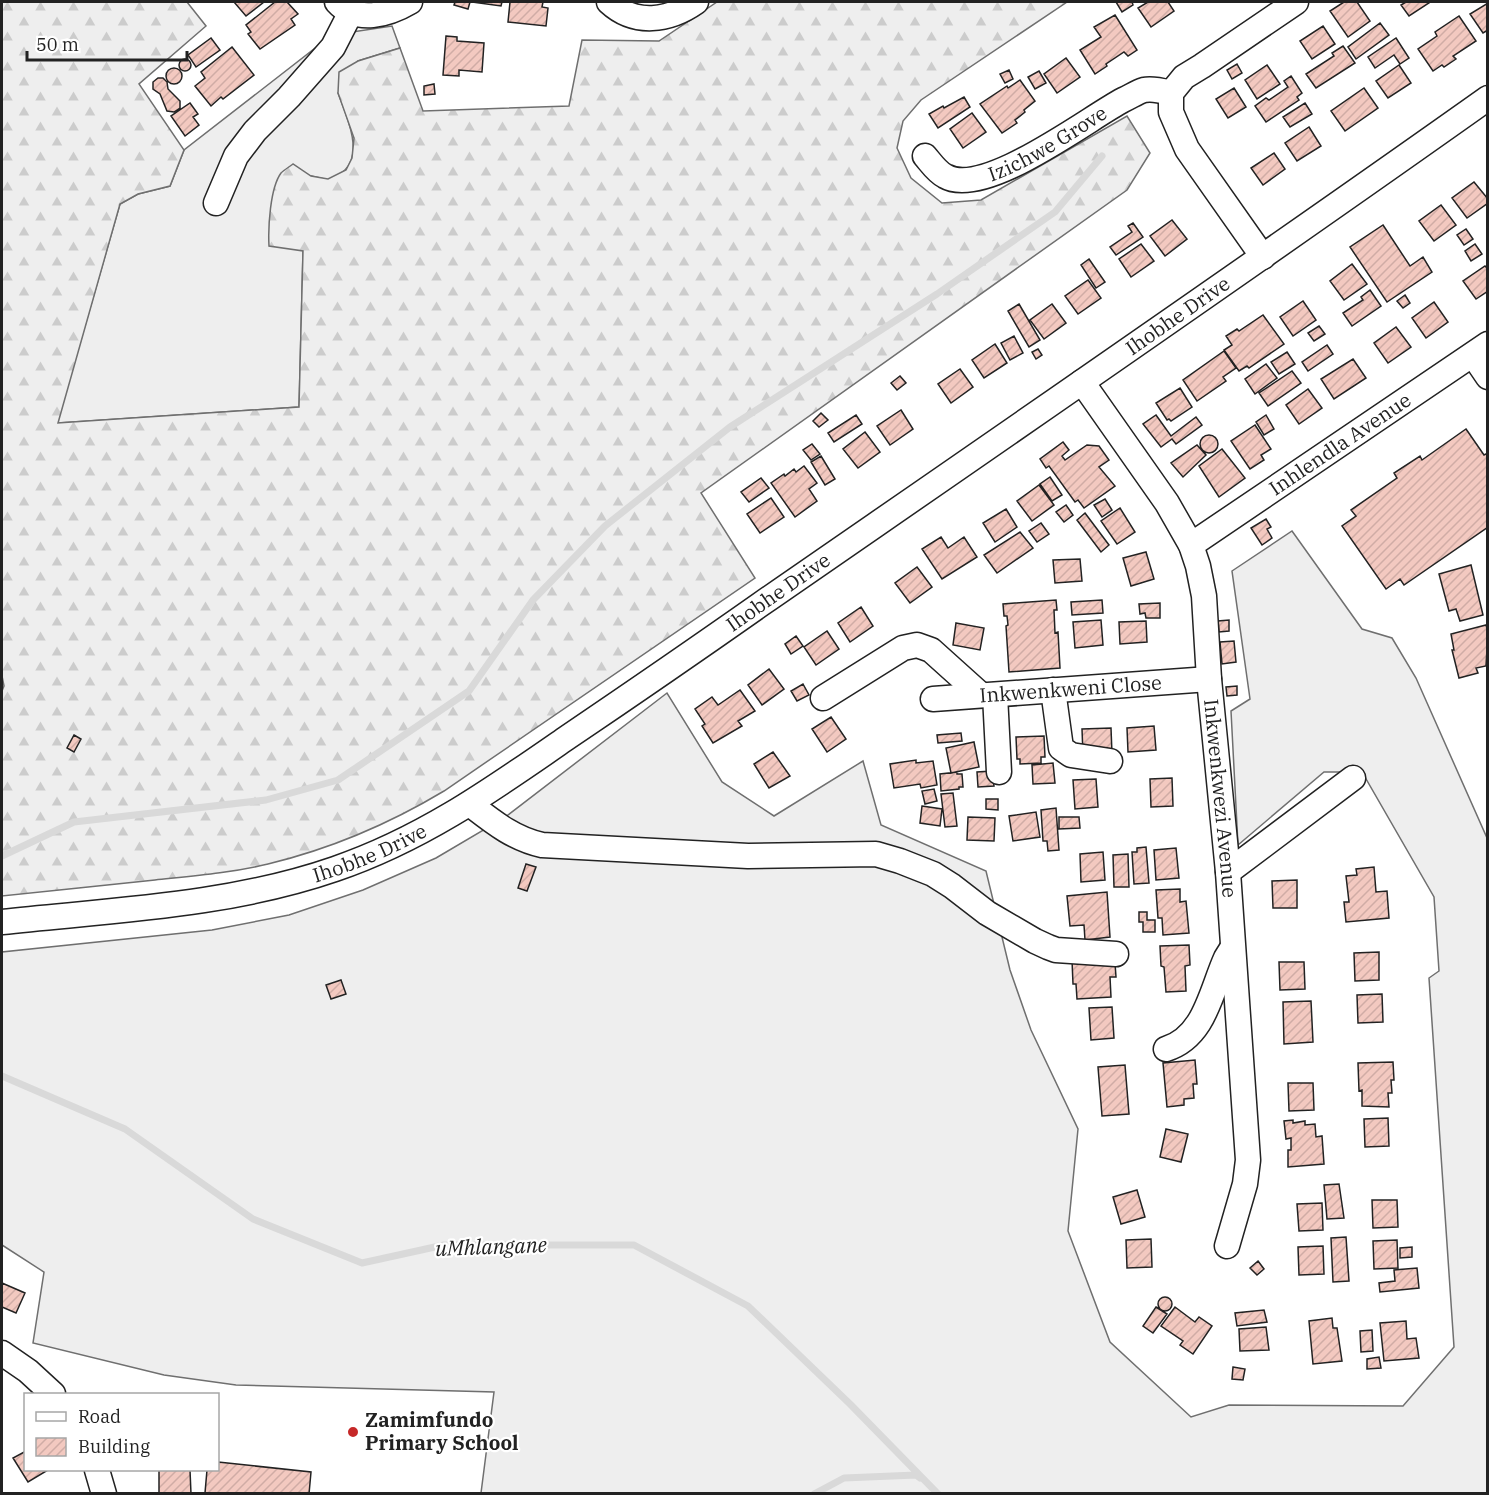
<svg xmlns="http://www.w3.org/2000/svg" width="1489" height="1495" font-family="'IBM Plex Serif',serif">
<defs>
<pattern id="forest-firs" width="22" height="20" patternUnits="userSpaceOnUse" patternTransform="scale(1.5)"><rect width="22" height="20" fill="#eee"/><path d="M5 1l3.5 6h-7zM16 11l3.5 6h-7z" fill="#ccc"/></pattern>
<pattern id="building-hatch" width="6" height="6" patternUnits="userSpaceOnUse" patternTransform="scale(1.5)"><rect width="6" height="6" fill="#f3c9c0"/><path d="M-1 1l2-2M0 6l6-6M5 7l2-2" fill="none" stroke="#d0aca5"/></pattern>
</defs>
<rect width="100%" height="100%" fill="#fff"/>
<!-- grass -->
<path fill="#eee" stroke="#6f6f6f" stroke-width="1.5" d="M392,26L400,48L358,61L338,93C345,112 364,152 345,170C341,174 333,177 329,180L311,176L303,251L299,407L57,423L120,204L138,194L170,186L184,150L332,35Z
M1292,531L1362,629L1392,638L1416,678L1487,838V1493H481L494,1392L236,1385L164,1375L33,1343L44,1272L2,1245V952L212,930L289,915L363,890L436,858L504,818L667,693L722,782L774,816L863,761L881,825L986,871L1010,970L1031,1030L1078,1129L1068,1231L1110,1342L1191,1417L1229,1405L1403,1406L1454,1347L1429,978L1439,971L1434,897L1362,772H1324L1238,845L1231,711L1250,699L1232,571Z"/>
<!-- forest -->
<path fill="url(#forest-firs)" stroke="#6f6f6f" stroke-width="1.5" d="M2,2H187L206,26L139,84L184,150L170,186L138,194L120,204L58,423L299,407L303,251L269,246C268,228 270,188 281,173C284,170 289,167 293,164L311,176L328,179L346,170L352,158L354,138L338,93L339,72L358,61L400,48L423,111L569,106L582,40L659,41L717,2H1067L921,100L903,121L897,148L911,178L942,203L981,200L1127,116L1150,153L1127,190L701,493L755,578L444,791C389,824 330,849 268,864C231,873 193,876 155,880C104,885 53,891 2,896V691L4,686L2,676Z"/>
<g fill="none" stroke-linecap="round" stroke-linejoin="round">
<!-- stream -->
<path stroke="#d9d9d9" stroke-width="7" d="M2,856L74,822L266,800L338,780L469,691L533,600L605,526L730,427L937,294L1055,212L1102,156
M2,1076L125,1129L253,1219L362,1263L444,1245H634L748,1306L850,1404L938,1494
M814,1494L844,1478L916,1475L920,1478"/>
</g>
<!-- building -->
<path fill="url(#building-hatch)" stroke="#222" stroke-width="1.5" d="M234,2H264L246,16Z
M275,2H287L298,14L291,19L295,25L260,49L248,34L251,32L246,25Z
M455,2H470L468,9L454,5Z
M472,2H502L501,6Z
M510,2H543L542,7L548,8L546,26L508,22Z
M1116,2H1132L1133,5L1122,12Z
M1148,2H1168L1174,11L1151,27L1138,8Z
M1344,2H1357L1370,21L1348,37L1330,11Z
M1406,2H1428L1429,3L1409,16L1401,5Z
M1488,3V30L1483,33L1470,14Z
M1115,15L1137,50L1128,56L1124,52L1106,64L1107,66L1095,74L1080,50L1101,37L1094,27Z
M1459,16L1476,41L1453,56L1456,59L1444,67L1442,65L1433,71L1418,49L1437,36L1435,32Z
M1380,23L1389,35L1356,59L1348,47Z
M1323,26L1335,44L1312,59L1300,41Z
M446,36L457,37V41L484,43L482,72L459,70V76L443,75Z
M211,38L220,50L196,67L188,55Z
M1396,38L1409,58L1400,64L1394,55L1375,68L1368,57Z
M1343,46L1355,63L1316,88L1306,74L1334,56L1332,53Z
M232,47L254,75L223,99L221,97L211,106L195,86L205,78L201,72Z
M1066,58L1080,77L1057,93L1044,74Z
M179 65a6 6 0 1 1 12 0a6 6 0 1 1-12 0Z
M1237,64L1242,73L1232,79L1227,70Z
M1267,65L1280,84L1257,99L1245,80Z
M1399,65L1411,83L1388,98L1376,81Z
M166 76a8 8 0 1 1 16 0a8 8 0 1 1-16 0Z
M1009,70L1013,79L1005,83L1000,74Z
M1039,71L1046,83L1035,89L1028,77Z
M1291,76L1302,93L1297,97L1299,100L1266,122L1255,106L1266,98L1269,100L1288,87L1284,81Z
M158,78H163L167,82L168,89L180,101V108L174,112L167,111L160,94L153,89V82Z
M1020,80L1035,101L1024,110L1025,112L1015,120L1017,123L1002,133L980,104L1007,86L1008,88Z
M434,84L435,94L424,95V86Z
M1234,88L1246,107L1228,118L1216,99Z
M1364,88L1378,108L1345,131L1331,111Z
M964,97L970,107L938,128L929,114L943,106L944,108Z
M190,103L198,114L193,117L199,125L185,136L171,116Z
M1305,103L1312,114L1290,127L1283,117Z
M972,113L986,132L963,148L950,129Z
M1309,127L1321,146L1297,161L1285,143Z
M1274,153L1285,169L1263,185L1251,168Z
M1474,182L1488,199V203L1467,218L1452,198Z
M1441,205L1456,225L1434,241L1419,221Z
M1172,220L1187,239L1165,256L1150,236Z
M1133,223L1143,237L1116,255L1110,247L1132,232L1128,226Z
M1383,225L1410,266L1423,257L1432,272L1387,302L1350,247Z
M1466,229L1473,239L1464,245L1457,235Z
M1141,244L1154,261L1131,277L1119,259Z
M1475,244L1482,254L1471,261L1465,251Z
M1089,259L1105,282L1096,288L1081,265Z
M1352,264L1367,284L1344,300L1330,281Z
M1485,266L1488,269V291L1476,299L1463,281Z
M1088,280L1101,298L1078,314L1065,296Z
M1370,290L1381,306L1352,326L1343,313L1363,300L1361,297Z
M1405,295L1410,303L1403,308L1397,301Z
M1303,301L1316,320L1293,336L1280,317Z
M1434,302L1448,322L1426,338L1412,318Z
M1019,304L1040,340L1029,347L1008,311Z
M1052,304L1066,323L1044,339L1030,320Z
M1263,315L1284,344L1249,368L1247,366L1239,371L1224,350L1232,345L1226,336L1237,329L1239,331Z
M1319,326L1325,334L1314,341L1308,333Z
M1396,327L1411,347L1388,363L1374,343Z
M1014,336L1023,353L1010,360L1001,343Z
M995,344L1007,363L984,378L972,360Z
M1327,345L1333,354L1308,371L1302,362Z
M1038,349L1042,355L1036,359L1032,352Z
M1224,351L1236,368L1223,377L1226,381L1197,401L1183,380Z
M1287,352L1295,364L1279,374L1271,362Z
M1353,359L1366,378L1334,399L1321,379Z
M1266,364L1277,378L1255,394L1245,379Z
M960,369L973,387L951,403L938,384Z
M1292,371L1301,383L1268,406L1259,393Z
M900,376L906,383L897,390L891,383Z
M1180,388L1192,407L1171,421L1169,419L1167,420L1156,403Z
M1308,389L1322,408L1299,424L1286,405Z
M901,410L913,429L890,445L877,426Z
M821,413L828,420L819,427L813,421Z
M856,415L862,424L834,442L828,433Z
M1156,415L1171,436L1196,417L1202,425L1176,444L1172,439L1161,447L1143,424Z
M1266,415L1274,429L1264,435L1256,422Z
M1255,425L1271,449L1261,455L1264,460L1250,469L1231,441Z
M1466,429L1484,455L1488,453V527L1404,585L1400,579L1386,589L1342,526L1356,516L1351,510L1397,478L1394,473L1420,456L1422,460Z
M865,432L880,452L858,468L843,449Z
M1200 444a9 9 0 1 1 18 0a9 9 0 1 1-18 0Z
M1063,442L1069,450L1062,456L1065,460L1087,445L1099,446L1109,460L1099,467L1115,486L1084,508L1078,500L1075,502L1049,466L1046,468L1040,459Z
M812,444L820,454L811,460L803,450Z
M1197,445L1206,455L1183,477L1171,463Z
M1222,449L1245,478L1219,497L1199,466Z
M821,456L835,479L825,485L811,462Z
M804,466L817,483L809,489L817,501L795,517L771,483L784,474L785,476L794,469L796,472Z
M1050,477L1062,495L1052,501L1040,484Z
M761,478L769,488L749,502L741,492Z
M1039,485L1054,505L1032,521L1017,501Z
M771,498L784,517L760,533L747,514Z
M1105,499L1112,510L1102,517L1094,505Z
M1066,505L1073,515L1064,522L1056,512Z
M1120,508L1135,532L1117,544L1101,521Z
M1006,509L1017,527L995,542L983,523Z
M1085,513L1109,545L1101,552L1077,520Z
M1266,519L1271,527L1267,529L1272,538L1262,545L1251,528Z
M1041,523L1049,534L1037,542L1029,531Z
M1020,532L1033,548L997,573L984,555Z
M941,537L948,548L964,537L977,557L942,579L922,549Z
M1146,552L1154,579L1131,586L1123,558Z
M1080,559L1082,581L1055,583L1053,560Z
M1471,565L1483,615L1460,621L1456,609L1449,611L1439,574Z
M917,567L932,587L910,603L895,583Z
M1056,600L1057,610H1054L1055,633L1058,632L1060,668L1009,672L1006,626L1008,625L1007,616H1004L1003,604Z
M1102,600L1103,613L1072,615L1071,602Z
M1160,603V618H1146L1145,613L1140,614L1139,604Z
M861,607L873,626L850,642L838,623Z
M1101,620L1103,645L1075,648L1073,622Z
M1229,620V631L1219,632L1218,621Z
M1146,621L1147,642L1120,644L1119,622Z
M956,623L984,628L980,650L953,645Z
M1486,625L1488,632L1486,666L1476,668L1478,673L1459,678L1452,650H1454L1451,634Z
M827,631L839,649L816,665L804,647Z
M796,636L803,646L791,654L785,644Z
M1234,641L1236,662L1222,664L1220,642Z
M769,669L784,689L762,705L748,685Z
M803,684L809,695L797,701L791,691Z
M1237,686V695L1227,696L1226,687Z
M740,690L755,711L738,721L742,726L713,743L702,726L705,724L695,709L712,697L718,705Z
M831,717L846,739L827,752L812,729Z
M1154,726L1156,750L1128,752L1127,728Z
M1111,728L1112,754L1083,755L1082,729Z
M961,733L962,741L938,743L937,735Z
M74,735L81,739L74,752L67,748Z
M1044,736L1045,757H1041V763L1020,764V759H1017L1016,737Z
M974,742L979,767L951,773L946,748Z
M773,752L790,776L769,788L754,764Z
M916,760V763L933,761L937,785L921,788L920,784L894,788L890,764Z
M1053,763L1055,783L1033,784L1032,765Z
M992,771L994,786L978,787L977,772Z
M957,772V774H962L963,787H959V789L941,791L940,774Z
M1172,778L1173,806L1151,807L1150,779Z
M1096,779L1098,807L1075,809L1073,780Z
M934,789L937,801L925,804L922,791Z
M953,793L957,826L945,827L941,794Z
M986,799H998V810L986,809Z
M922,806L942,809L940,826L920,823Z
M1056,808L1059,850L1048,851L1047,841H1043L1041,810Z
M1036,812L1040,837L1013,841L1009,816Z
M968,817L995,818L994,841L967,840Z
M1059,817H1079L1080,828L1059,829Z
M1146,847L1149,883L1134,884L1132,852H1137V848Z
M1176,848L1179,878L1156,880L1154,850Z
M1103,852L1105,880L1081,882L1080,854Z
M1128,854L1129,887H1114L1113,855Z
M526,864L536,867L527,891L518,888Z
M1374,867L1376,892L1387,891L1389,918L1346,922L1344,902H1349L1346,876L1357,875L1356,869Z
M1297,880V908H1273L1272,881Z
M1180,889V902L1186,901L1189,933L1163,935L1162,918H1158L1156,890Z
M1107,892L1110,937L1085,940L1084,925L1070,926L1067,896Z
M1139,912H1147V920H1155V932H1143V922H1139Z
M1189,945L1190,965L1185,966L1186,991L1166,992L1164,967L1161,966L1160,946Z
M1379,952V980L1355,981L1354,953Z
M1072,960L1115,963L1116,977H1110L1111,997L1077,999L1076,984H1073Z
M1279,962H1304L1305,989L1280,990Z
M341,980L346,994L331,999L326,985Z
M1382,994L1383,1022L1358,1023L1357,995Z
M1311,1001L1313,1042L1284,1044L1283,1002Z
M1112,1007L1114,1038L1091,1040L1089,1008Z
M1195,1060L1197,1084H1193L1194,1098L1184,1099V1105L1167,1107L1163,1063Z
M1393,1062L1394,1080H1391L1392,1093H1388L1389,1107L1362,1106V1090L1359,1091L1358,1063Z
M1125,1065L1129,1114L1102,1116L1098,1067Z
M1288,1083H1313L1314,1110L1289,1111Z
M1388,1118L1389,1146L1365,1147L1364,1119Z
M1293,1120V1123L1305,1121V1125L1315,1124L1316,1137L1322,1136L1324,1164L1288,1167V1150H1291V1138L1286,1139L1284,1121Z
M1166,1129L1188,1134L1181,1162L1160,1157Z
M1339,1184L1344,1218L1327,1219L1324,1185Z
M1137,1190L1145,1217L1121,1224L1113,1197Z
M1372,1200H1397L1398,1227L1373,1228Z
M1322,1203L1323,1230L1299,1231L1297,1204Z
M1346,1237L1349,1281L1333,1282L1331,1238Z
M1151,1239L1152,1267L1127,1268L1126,1240Z
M1397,1240L1398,1268L1374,1269L1373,1241Z
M1323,1246L1324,1274L1299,1275L1298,1247Z
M1412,1247V1257L1400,1258V1248Z
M1258,1261L1264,1269L1257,1275L1250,1268Z
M1417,1268L1419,1288L1380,1292L1379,1283L1395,1281L1394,1270Z
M2,1283L25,1293L16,1313L2,1307Z
M1158 1304a7 7 0 1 1 14 0a7 7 0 1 1-14 0Z
M1156,1307L1167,1314L1153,1333L1143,1326Z
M1175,1307L1195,1322L1199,1317L1212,1326L1193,1354L1180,1345L1183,1341L1161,1326Z
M1264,1310L1267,1322L1237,1326L1235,1313Z
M1332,1318L1333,1328H1337L1342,1361L1313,1364L1309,1321Z
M1406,1321L1407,1339L1416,1338L1419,1358L1384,1361L1380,1323Z
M1266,1327L1269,1350L1240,1351L1239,1329Z
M1372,1330L1373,1351L1361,1352L1360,1331Z
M1379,1357L1381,1368L1367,1369V1359Z
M1233,1367L1245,1369L1243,1380L1232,1379Z
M26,1451V1470H48L28,1482L13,1458Z
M218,1462L311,1472L309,1494L205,1493L207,1470H218Z
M159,1470H190L191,1494H159Z"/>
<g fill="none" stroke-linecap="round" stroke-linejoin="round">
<!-- minor casing -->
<g stroke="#222" stroke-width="27">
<g id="minor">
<path d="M337,2C357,24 388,15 410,2"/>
<path d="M609,2C635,26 669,21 696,2"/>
<path id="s1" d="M925,156C931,163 937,172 945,176C984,199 1087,119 1123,100C1130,97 1137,92 1144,90C1153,88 1163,91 1171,93"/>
<path d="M216,203L236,156L255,131L289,97L333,47L351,12"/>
<path d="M1263,257L1187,149L1171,112V93L1184,77L1202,66L1296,2"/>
<path d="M1473,355L1488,377"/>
<path id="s2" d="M1082,382L1167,503L1191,545L1198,566L1204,596L1209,679L1228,872L1248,1160L1245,1184L1227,1246"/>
<path id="s3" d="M1191,545L1488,344"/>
<path d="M1053,690L1061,748L1071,755L1110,761"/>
<path d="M995,695L999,772"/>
<path d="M823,698L903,648L917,645L931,650L981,695"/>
<path id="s4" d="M933,699L1209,679"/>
<path d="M471,805C493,822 514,839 542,845L748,856L876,854L900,861L933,874L952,886L987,913L1035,941L1048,947L1056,950L1116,954"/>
<path d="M1228,872L1353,778"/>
<path id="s5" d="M2,922C113,910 228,906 335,869C423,839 493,789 568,737C633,693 697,649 761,604C1004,436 1247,269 1488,98"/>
<path d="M1166,1049C1205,1037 1211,991 1226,958L1231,950"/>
<path d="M2,1353L28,1371L53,1394"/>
<path d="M97,1470L104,1494"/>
</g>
</g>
<!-- minor -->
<use href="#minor" stroke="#fff" stroke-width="24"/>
</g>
<!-- markers -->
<circle fill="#c62828" stroke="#fff" stroke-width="2" cx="353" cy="1432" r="6"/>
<g text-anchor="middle" stroke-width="4.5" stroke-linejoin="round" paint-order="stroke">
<!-- street labels -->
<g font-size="20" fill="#222" stroke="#fff">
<text dy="7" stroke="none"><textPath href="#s1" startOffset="140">Izichwe Grove</textPath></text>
<text dy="7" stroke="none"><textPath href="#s5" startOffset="1348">Ihobhe Drive</textPath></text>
<text dy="7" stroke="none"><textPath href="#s3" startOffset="180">Inhlendla Avenue</textPath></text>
<text dy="7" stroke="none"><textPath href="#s5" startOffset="862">Ihobhe Drive</textPath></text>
<text dy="7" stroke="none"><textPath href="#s4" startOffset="138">Inkwenkweni Close</textPath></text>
<text dy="7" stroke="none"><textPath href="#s2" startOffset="452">Inkwenkwezi Avenue</textPath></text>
<text dy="7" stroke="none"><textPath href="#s5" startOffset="376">Ihobhe Drive</textPath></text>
</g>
<!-- poi labels -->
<g font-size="20" font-weight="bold" fill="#222" stroke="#fff" text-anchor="start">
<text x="365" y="1427">Zamimfundo<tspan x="365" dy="23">Primary School</tspan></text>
</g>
<!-- water labels -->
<g font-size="21" font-style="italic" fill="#222" stroke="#fff">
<text transform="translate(491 1247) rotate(-2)" y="7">uMhlangane</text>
</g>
</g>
<!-- border -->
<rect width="1489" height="1495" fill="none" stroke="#222222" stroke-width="6"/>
<!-- legend -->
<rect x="24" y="1393" width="195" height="78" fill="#ffffff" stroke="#a7a7a7" stroke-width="1.5"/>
<rect x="36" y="1412" width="30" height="9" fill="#ffffff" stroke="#a7a7a7" stroke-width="1.5"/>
<text x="78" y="1423" font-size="18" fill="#222222">Road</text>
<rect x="36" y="1438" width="30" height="18" fill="url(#building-hatch)" stroke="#a7a7a7" stroke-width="1.5"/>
<text x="78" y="1453" font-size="18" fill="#222222">Building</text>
<!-- scale -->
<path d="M27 51v9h160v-9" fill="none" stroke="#222222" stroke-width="3"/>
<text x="36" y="51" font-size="18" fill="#222222" stroke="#ffffff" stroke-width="4.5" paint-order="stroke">50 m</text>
</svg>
